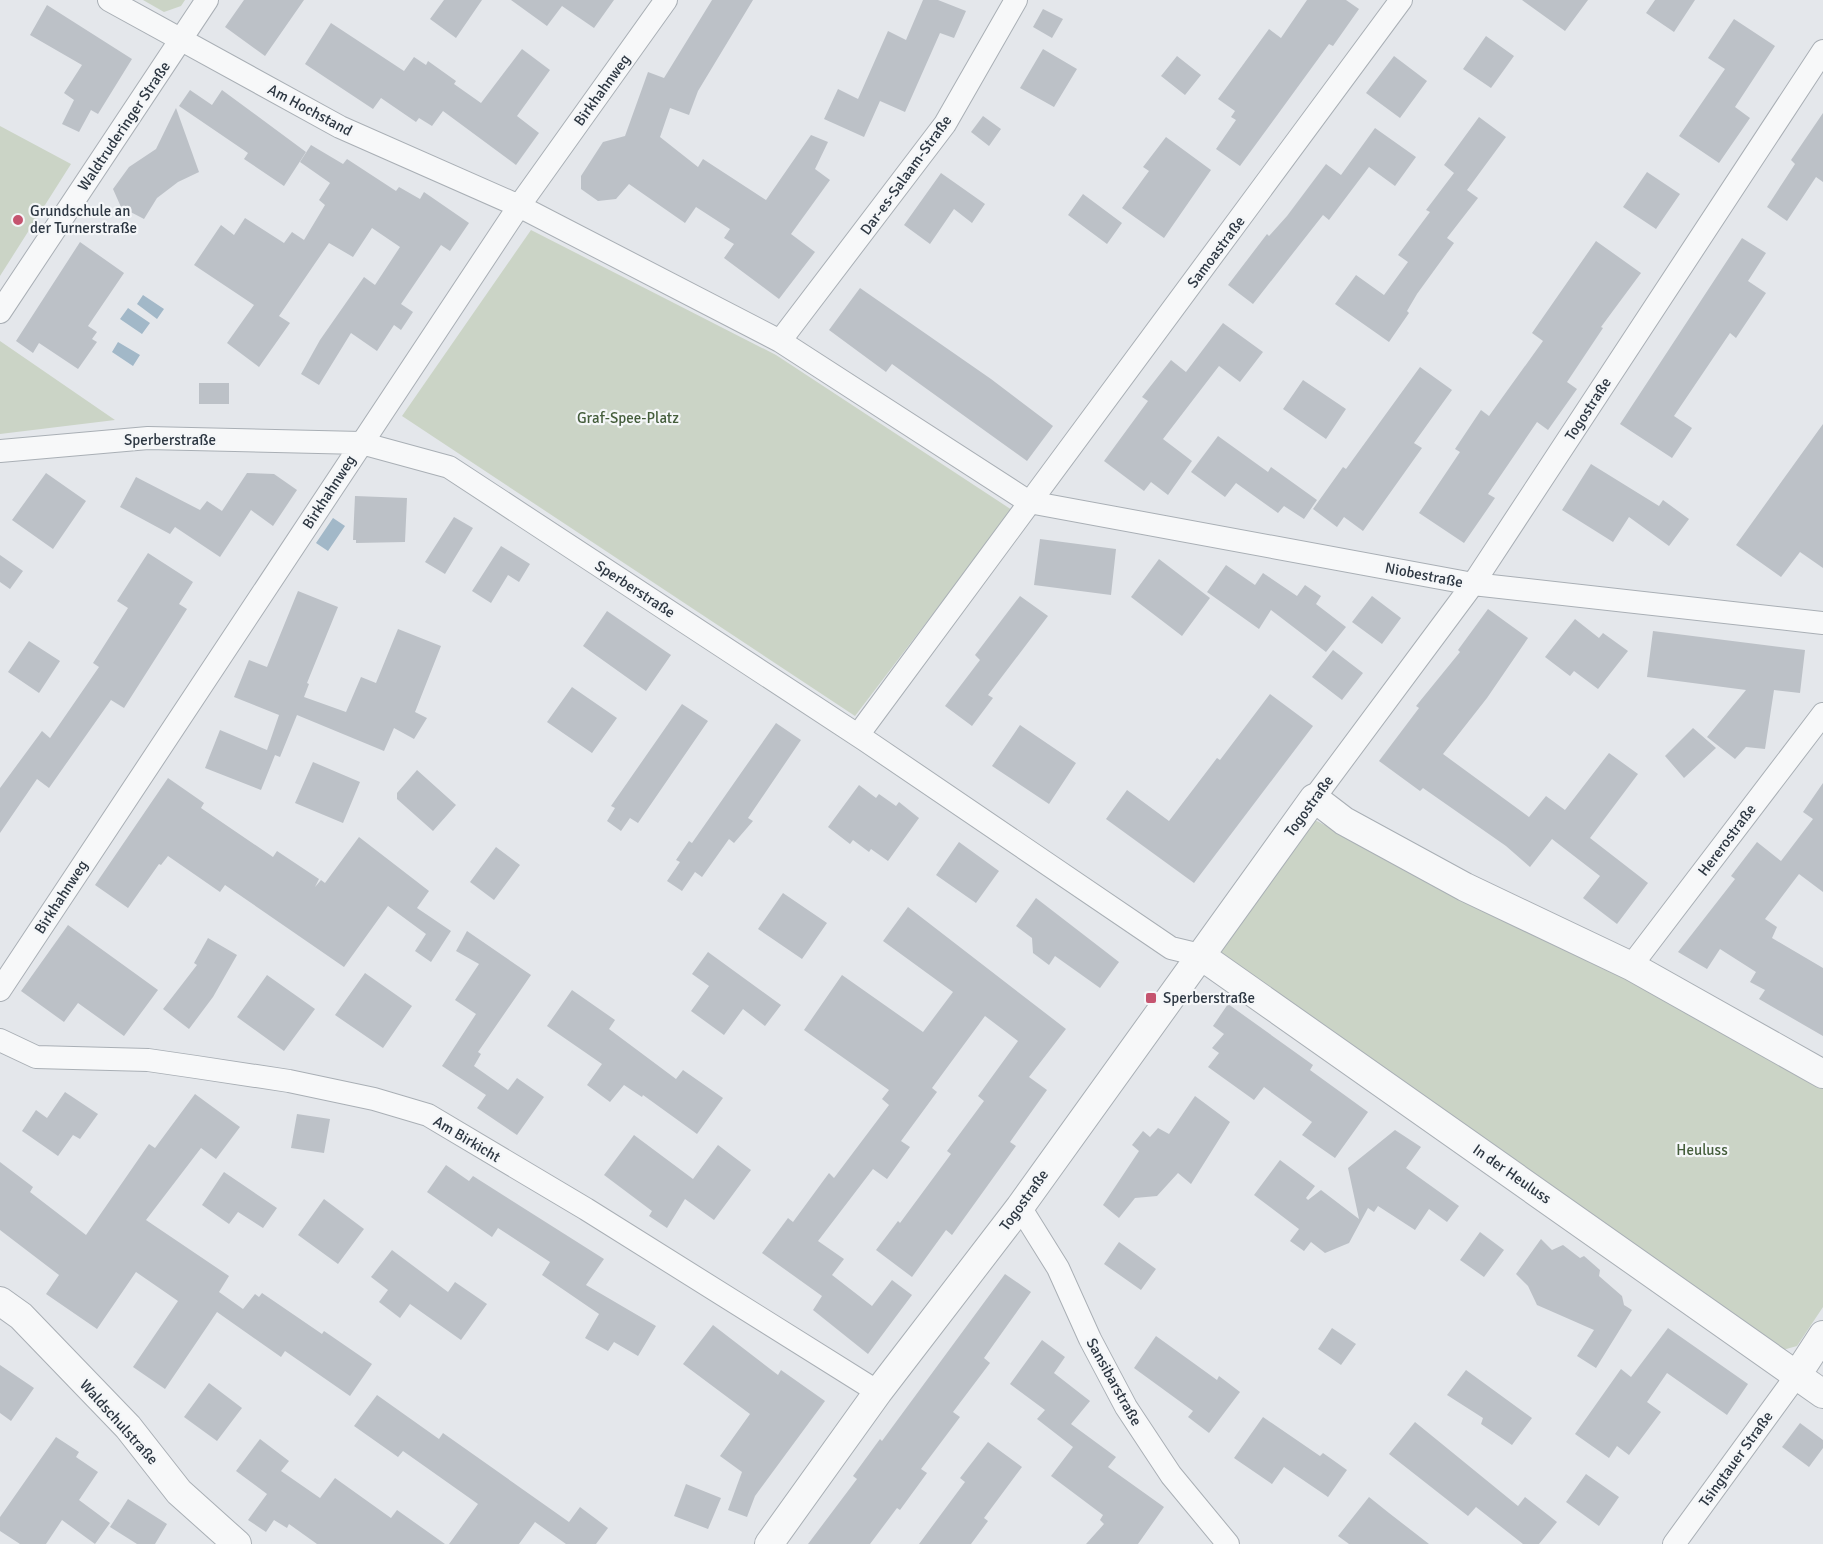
<svg xmlns="http://www.w3.org/2000/svg" width="1823" height="1544" font-family="Signika,sans-serif">
<rect width="100%" height="100%" fill="#e4e7eb"/>
<!-- green -->
<path fill="#cbd4c6" d="M143,0H185L181,6L164,12Z
M0,126L71,164L0,276Z
M531,230L776,355L1012,510L855,716L402,416Z
M0,341L115,420L0,434Z
M1315,820L1484,910L1635,979L1823,1084V1307L1797,1346L1779,1351L1219,954Z"/>
<!-- water -->
<path fill="#a2b8c8" d="M143,295L164,309L157,319L137,304Z
M128,308L150,323L142,334L120,319Z
M118,342L140,355L133,366L112,352Z
M333,518L345,526L328,551L316,543Z"/>
<!-- building -->
<path fill="#bcc1c7" d="M244,0H304L265,56L225,27Z
M444,0H482L456,38L430,19Z
M511,0H614L594,28L562,6L547,26Z
M712,0H753L698,91L689,115L670,108L660,137L698,167L703,159L766,200L811,135L828,142L815,169L830,180L791,234L815,252L779,299L724,258L734,244L724,238L730,229L696,207L685,223L629,184L616,199L598,201L581,189V176L603,142L625,136L648,72L664,78Z
M923,0H938L966,11L954,38L940,33L905,112L880,101L864,137L824,119L838,89L858,99L888,31L906,40Z
M1307,0H1346L1359,9L1333,46L1329,44L1240,166L1216,149L1236,120L1231,117L1235,111L1218,99L1269,29L1281,38Z
M1522,0H1588L1565,31Z
M1655,0H1695L1674,32L1646,13Z
M47,5L132,59L98,114L91,110L79,132L62,124L74,100L64,93L82,65L30,35Z
M1043,9L1063,19L1052,38L1033,27Z
M1734,19L1775,46L1735,107L1750,118L1719,163L1679,136L1725,69L1708,58Z
M331,23L404,71L414,57L426,65L428,61L456,81L454,84L481,103L522,49L550,70L517,116L539,133L516,165L443,111L432,126L419,118L416,122L381,98L373,109L305,64Z
M1486,36L1514,56L1491,88L1463,69Z
M1043,49L1077,69L1054,107L1020,88Z
M1177,56L1201,75L1185,95L1161,76Z
M1394,56L1427,81L1400,118L1366,93Z
M190,90L212,105L222,90L306,152L284,186L244,159L248,153L179,106Z
M176,108L199,172L178,182L157,198L144,219L121,207L113,189L129,167L156,149Z
M1823,113V182L1816,177L1787,221L1767,207L1795,164L1791,160Z
M983,116L1001,129L989,146L971,132Z
M1479,117L1506,137L1467,190L1478,198L1447,238L1454,243L1417,294L1407,311L1409,313L1389,342L1335,304L1356,275L1384,295L1408,262L1398,255L1430,212L1426,210L1454,173L1444,165Z
M1375,128L1416,157L1395,186L1369,167L1329,220L1323,215L1253,304L1228,285L1267,234L1269,236L1287,216L1326,164L1341,175Z
M1166,137L1211,170L1164,238L1122,208L1149,171L1143,167Z
M311,145L343,164L347,159L396,191L399,187L420,199L424,192L469,223L450,251L441,245L401,304L413,312L401,330L394,325L377,351L351,333L319,385L301,374L320,340L364,277L375,285L400,247L372,228L353,257L329,243L279,316L290,323L259,367L227,343L254,305L194,265L221,225L234,235L245,218L284,243L292,232L304,240L325,205L319,200L330,183L300,162Z
M1647,172L1680,194L1656,229L1623,207Z
M941,173L985,204L972,223L954,209L930,244L904,225Z
M1083,194L1122,223L1107,244L1068,215Z
M1742,238L1766,253L1748,281L1766,293L1736,338L1730,333L1674,416L1692,428L1672,458L1620,424Z
M1596,241L1641,273L1601,327L1603,328L1567,382L1577,389L1548,430L1537,422L1488,494L1495,498L1464,543L1419,513L1460,452L1455,449L1481,410L1489,416L1543,341L1532,333Z
M80,242L124,273L88,326L97,332L92,339L97,342L78,369L39,343L33,353L16,341Z
M860,288L991,379L1053,426L1027,461L892,364L886,372L829,330Z
M1223,323L1263,352L1240,382L1219,366L1163,439L1192,461L1168,495L1151,482L1144,491L1104,461L1148,401L1142,397L1171,360L1186,372Z
M1420,367L1452,390L1414,443L1422,448L1363,531L1344,517L1337,527L1313,509L1343,467L1346,469Z
M1303,380L1346,409L1326,439L1283,409Z
M199,383H229V404H199Z
M1823,424V568L1800,552L1781,577L1736,545Z
M1218,436L1268,472L1271,467L1317,500L1304,519L1284,506L1278,513L1236,483L1225,497L1191,472Z
M1591,464L1659,506L1663,500L1689,519L1669,546L1629,517L1613,542L1562,510Z
M46,473L86,501L53,549L12,520Z
M247,473L274,474L297,490L273,526L251,510L220,557L175,527L170,534L120,507L136,477L200,510L207,501L222,511Z
M355,496L407,498L405,542L356,543V540H353Z
M454,517L473,528L445,574L425,562Z
M1040,539L1116,549L1111,595L1034,585Z
M501,546L530,564L519,582L508,575L491,603L472,591Z
M148,553L193,582L179,604L187,609L124,708L111,700L49,788L37,779L0,833V788L42,731L50,738L99,667L93,663L128,608L117,601Z
M0,555L23,571L10,589L0,582Z
M1159,559L1210,598L1182,636L1131,597Z
M1226,565L1255,585L1263,573L1297,596L1305,585L1321,596L1316,604L1346,627L1326,652L1271,610L1259,629L1207,592Z
M298,591L338,607L307,683L309,684L304,697L346,712L361,677L376,683L398,629L441,646L415,712L427,718L414,739L394,728L384,751L297,715L280,757L275,755L261,790L205,768L220,730L267,750L279,715L234,697L249,660L267,667Z
M1020,596L1048,616L988,695L993,698L972,726L945,706L980,660L975,655Z
M1372,596L1401,618L1382,644L1352,622Z
M1488,609L1528,638L1487,698L1443,754L1529,817L1546,796L1565,810L1609,753L1638,774L1590,838L1648,883L1617,924L1583,898L1600,876L1552,839L1530,867L1506,846L1423,788L1420,791L1379,761L1419,708L1416,706L1460,652L1458,650Z
M607,611L671,655L646,691L583,646Z
M1575,619L1599,638L1603,633L1628,651L1598,689L1574,671L1570,676L1545,657Z
M1653,631L1805,650L1800,693L1774,690L1765,749L1746,747L1735,759L1707,737L1746,690L1647,677Z
M29,641L60,661L39,693L8,672Z
M1333,650L1363,673L1342,700L1312,677Z
M572,687L617,718L592,753L547,722Z
M1270,694L1313,726L1194,883L1106,819L1127,790L1169,821L1217,758L1220,760Z
M682,704L708,721L638,823L630,818L621,831L607,821L615,808L611,806Z
M776,723L801,740L748,818L753,821L734,843L729,839L702,877L695,872L682,891L667,881L680,862L676,860L689,841L692,843Z
M1020,725L1076,763L1049,804L992,766Z
M1693,728L1716,748L1684,778L1665,756Z
M313,762L360,782L343,823L295,803Z
M417,770L456,805L433,831L397,799V793Z
M168,778L204,803L201,808L273,857L277,851L319,879L315,887L321,880L325,883L359,837L429,891L417,908L451,931L431,962L415,951L426,934L388,906L344,967L225,885L220,892L168,856L161,865L159,864L128,908L95,885Z
M1823,783V892L1799,874L1765,919L1777,927L1772,938L1823,968V1036L1759,999L1765,990L1750,982L1756,972L1720,949L1707,969L1678,952L1735,879L1731,876L1757,842L1781,861L1813,819L1803,812Z
M859,785L876,798L879,794L896,806L899,802L919,818L888,861L871,849L869,852L853,840L850,844L828,827Z
M959,842L999,871L976,903L936,875Z
M496,847L520,865L494,900L470,882Z
M783,893L827,923L802,959L758,929Z
M1036,898L1119,962L1100,988L1055,956L1049,965L1033,953L1032,938L1016,926Z
M908,907L1066,1029L1029,1077L1047,1090L1010,1142L1016,1146L952,1235L946,1230L912,1277L876,1250L898,1221L900,1223L951,1154L947,1151L984,1101L978,1096L1018,1041L985,1016L932,1088L937,1092L901,1141L910,1147L887,1179L873,1169L818,1241L844,1259L832,1275L872,1306L892,1280L912,1295L868,1354L813,1310L822,1296L762,1253L788,1218L793,1222L829,1173L834,1178L889,1105L882,1099L889,1090L804,1030L842,975L923,1032L953,992L883,941Z
M68,925L158,990L124,1036L78,1003L64,1022L21,991Z
M467,931L531,975L478,1052L481,1054L474,1066L508,1090L517,1078L544,1097L517,1135L477,1108L486,1095L442,1066L476,1014L455,1000L479,964L456,951Z
M208,938L237,955L213,997L189,1029L163,1009L197,965L194,963Z
M708,952L781,1005L765,1026L743,1009L724,1035L691,1011L709,986L692,974Z
M365,973L412,1006L383,1048L335,1015Z
M267,975L315,1009L284,1051L237,1017Z
M572,990L615,1020L609,1029L676,1079L683,1070L723,1098L697,1134L643,1095L642,1097L624,1085L610,1102L587,1085L602,1064L547,1026Z
M1228,1004L1313,1065L1310,1070L1368,1112L1335,1158L1302,1135L1312,1122L1264,1087L1254,1100L1208,1067L1219,1053L1212,1048L1224,1034L1213,1026Z
M65,1092L98,1114L80,1139L73,1135L58,1156L22,1131L36,1110L47,1118Z
M195,1094L240,1127L216,1159L201,1148L146,1220L229,1276L219,1292L243,1309L255,1294L259,1297L262,1293L322,1334L324,1331L372,1364L350,1396L285,1351L281,1357L217,1312L165,1389L133,1367L178,1301L136,1272L97,1329L46,1294L59,1275L0,1230V1162L33,1187L30,1192L86,1235L149,1144L155,1148Z
M1195,1096L1230,1122L1191,1184L1178,1173L1157,1196L1135,1198L1119,1218L1103,1205L1139,1151L1132,1145L1143,1131L1150,1137L1158,1128L1169,1134Z
M297,1114L330,1119L324,1153L291,1148Z
M1395,1130L1421,1147L1406,1168L1459,1206L1447,1222L1429,1209L1415,1230L1378,1206L1374,1212L1368,1208L1349,1243L1325,1253L1311,1242L1304,1251L1290,1241L1299,1229L1254,1195L1280,1160L1315,1186L1306,1198L1308,1200L1321,1190L1359,1219L1348,1168Z
M634,1135L693,1179L718,1145L751,1170L714,1220L685,1199L667,1228L649,1216L652,1211L604,1175Z
M446,1165L469,1181L473,1176L604,1259L586,1285L656,1326L638,1356L614,1342L608,1351L585,1338L599,1314L542,1275L550,1262L498,1228L492,1237L427,1192Z
M224,1172L277,1208L263,1228L238,1212L229,1224L202,1205Z
M324,1199L364,1229L338,1264L298,1235Z
M1480,1232L1504,1250L1484,1277L1460,1260Z
M1541,1239L1552,1250L1563,1245L1580,1258L1584,1256L1600,1270L1599,1276L1622,1296L1624,1305L1632,1310L1596,1368L1577,1356L1594,1330L1537,1305L1528,1286L1516,1274Z
M1119,1242L1156,1269L1141,1290L1104,1264Z
M392,1250L448,1292L455,1282L487,1304L461,1340L410,1304L400,1318L379,1302L388,1290L371,1277Z
M1005,1274L1031,1292L984,1358L990,1363L953,1412L960,1417L921,1469L927,1473L900,1510L897,1508L870,1544H808L857,1479L853,1476L880,1439L882,1441Z
M713,1325L778,1375L781,1370L825,1401L755,1496L747,1517L728,1510L742,1472L720,1456L750,1414L683,1364Z
M1332,1328L1356,1344L1341,1365L1318,1349Z
M1668,1328L1748,1384L1727,1415L1667,1373L1647,1402L1661,1412L1629,1455L1617,1446L1609,1458L1575,1434L1621,1369L1631,1377Z
M1156,1336L1217,1380L1219,1376L1240,1392L1209,1433L1188,1417L1193,1411L1134,1368Z
M1042,1340L1065,1357L1054,1373L1090,1401L1071,1424L1116,1457L1108,1467L1164,1507L1138,1544H1086L1104,1524L1100,1520L1103,1515L1051,1476L1073,1447L1037,1419L1045,1410L1010,1384Z
M0,1365L34,1388L11,1421L0,1413Z
M1466,1370L1532,1418L1512,1445L1481,1424L1483,1418L1447,1395Z
M209,1383L242,1408L217,1441L184,1417Z
M377,1395L439,1439L443,1433L569,1522L580,1507L608,1528L596,1544H566L535,1522L519,1544H449L478,1504L403,1451L398,1457L354,1426Z
M1263,1417L1320,1456L1323,1453L1347,1470L1328,1497L1284,1467L1272,1484L1234,1458Z
M1415,1422L1518,1506L1525,1497L1557,1522L1539,1544H1523L1476,1507L1468,1516L1389,1454Z
M1800,1423L1823,1440V1448L1809,1467L1782,1447Z
M56,1437L79,1452L76,1457L98,1472L79,1500L110,1523L95,1544L62,1520L46,1544H20L0,1531V1517Z
M260,1439L289,1461L281,1471L320,1498L335,1478L391,1518L397,1510L445,1544H317L289,1524L287,1528L274,1520L266,1532L248,1520L267,1494L236,1471Z
M988,1442L1022,1467L984,1518L988,1521L971,1544H919L965,1482L960,1478Z
M1586,1474L1619,1497L1599,1526L1566,1502Z
M686,1484L721,1498L708,1529L674,1516Z
M1369,1497L1389,1513L1429,1544H1349L1338,1536Z
M128,1499L167,1524L155,1544H137L110,1527Z"/>
<g fill="none" stroke-linecap="round" stroke-linejoin="round">
<!-- minor casing -->
<g stroke="#a9afb5" stroke-width="24">
<path id="minor" d="M109,0L340,127L519,206L780,341L1029,502L1473,584L1823,623
M0,312L207,0
M780,341L945,124L1016,0
M0,451L148,438L361,443L449,467L865,740L1171,948L1200,955
M858,735L1401,0
M1314,798L1473,584L1823,51
M1631,966L1823,714
M0,990L519,206L666,0
M0,1040L36,1057L148,1060L196,1067L289,1081L374,1099L428,1115L586,1209L878,1392
M1020,1207L1058,1268L1090,1339L1126,1407L1171,1475L1228,1544
M1674,1544L1797,1375"/>
</g>
<!-- tertiary casing -->
<g stroke="#a9afb5" stroke-width="30">
<path id="tertiary" d="M1200,955L1823,1394
M0,1301L21,1316L128,1427L179,1492L237,1544
M1797,1375L1823,1335
M769,1544L878,1392L1020,1207L1314,798L1344,821L1465,887L1631,966L1823,1074"/>
</g>
<!-- minor -->
<use href="#minor" stroke="#f7f8f9" stroke-width="22"/>
<!-- tertiary -->
<use href="#tertiary" stroke="#f7f8f9" stroke-width="28"/>
</g>
<!-- markers -->
<g fill="#c5546f" stroke="#f4f6f8" stroke-width="2">
<circle cx="18" cy="220" r="6"/>
<rect x="1145" y="992" width="12" height="12" rx="3"/>
</g>
<g text-anchor="middle" stroke-width="4.5" stroke-linejoin="round" paint-order="stroke">
<!-- street labels -->
<g font-size="15" fill="#2d3742" stroke="#f4f6f8">
<text transform="translate(602 90) rotate(-54)" y="5">Birkhahnweg</text>
<text transform="translate(310 110) rotate(28)" y="5">Am Hochstand</text>
<text transform="translate(124 126) rotate(-56)" y="5">Waldtruderinger Straße</text>
<text transform="translate(906 175) rotate(-54)" y="5">Dar-es-Salaam-Straße</text>
<text transform="translate(1216 252) rotate(-53)" y="5">Samoastraße</text>
<text transform="translate(1588 409) rotate(-57)" y="5">Togostraße</text>
<text x="170" y="445">Sperberstraße</text>
<text transform="translate(329 492) rotate(-57)" y="5">Birkhahnweg</text>
<text transform="translate(1424 575) rotate(11)" y="5">Niobestraße</text>
<text transform="translate(635 589) rotate(33)" y="5">Sperberstraße</text>
<text transform="translate(1309 806) rotate(-54)" y="5">Togostraße</text>
<text transform="translate(1727 840) rotate(-53)" y="5">Hererostraße</text>
<text transform="translate(61 897) rotate(-57)" y="5">Birkhahnweg</text>
<text transform="translate(467 1139) rotate(31)" y="5">Am Birkicht</text>
<text transform="translate(1512 1174) rotate(35)" y="5">In der Heuluss</text>
<text transform="translate(1024 1200) rotate(-54)" y="5">Togostraße</text>
<text transform="translate(1114 1382) rotate(61)" y="5">Sansibarstraße</text>
<text transform="translate(119 1422) rotate(48)" y="5">Waldschulstraße</text>
<text transform="translate(1736 1459) rotate(-54)" y="5">Tsingtauer Straße</text>
</g>
<!-- poi labels -->
<g font-size="15" fill="#2d3742" stroke="#f4f6f8" text-anchor="start">
<text x="30" y="216">Grundschule an<tspan x="30" dy="17">der Turnerstraße</tspan></text>
<text x="1163" y="1003">Sperberstraße</text>
</g>
<!-- park labels -->
<g font-size="15" fill="#445d3b" stroke="#f4f6f8">
<text x="628" y="423">Graf-Spee-Platz</text>
<text x="1702" y="1155">Heuluss</text>
</g>
</g>
</svg>
